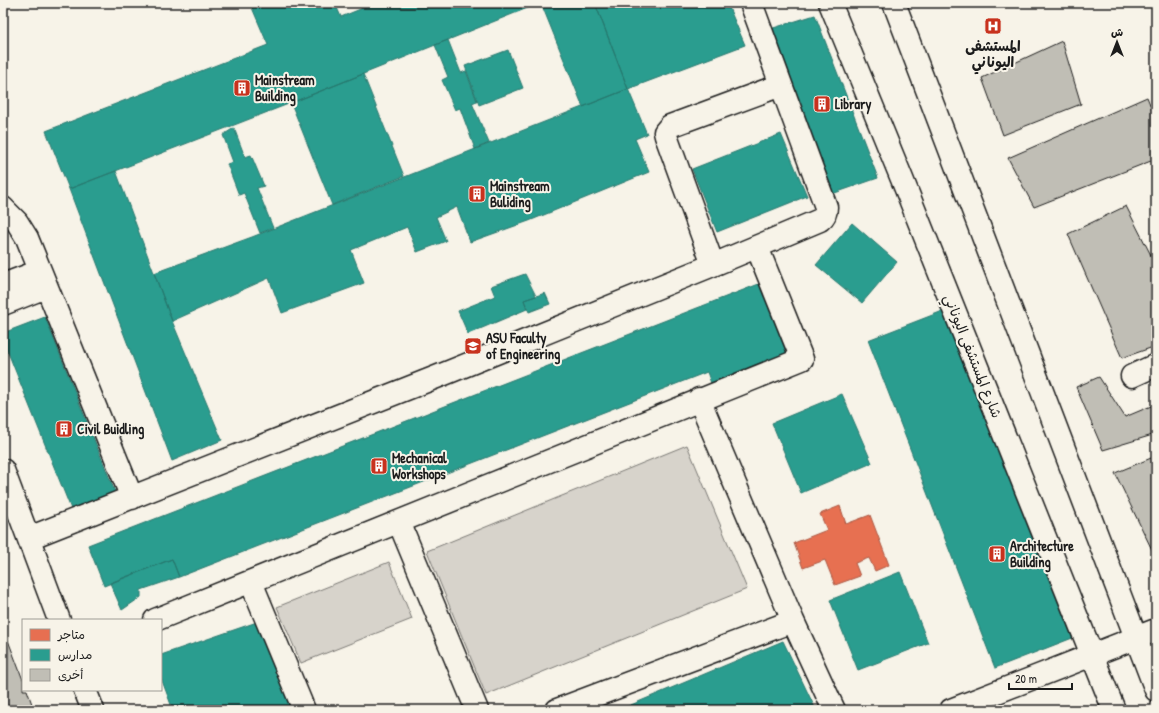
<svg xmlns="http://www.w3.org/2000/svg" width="1159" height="713" font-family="'Patrick Hand','Playpen Sans Arabic',sans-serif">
<rect width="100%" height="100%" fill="#f7f3e8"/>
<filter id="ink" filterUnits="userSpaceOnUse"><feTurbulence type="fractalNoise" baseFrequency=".025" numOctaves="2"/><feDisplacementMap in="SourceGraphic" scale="8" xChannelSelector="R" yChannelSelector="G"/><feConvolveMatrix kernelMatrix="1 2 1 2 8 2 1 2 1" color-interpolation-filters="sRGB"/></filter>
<g filter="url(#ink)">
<!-- green -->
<path fill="#d7d3cb" stroke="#7a7874" d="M687,445L747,589L486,695L427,551Z
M389,562L412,619L301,663L277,607Z"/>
<!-- shops -->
<path fill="#e76f51" stroke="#aa5641" d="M840,506L846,524L870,515L889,565L875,571L869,558L855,563L860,576L835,585L825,560L803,568L794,543L827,530L820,514Z"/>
<!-- schools -->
<path fill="#2a9d8f" stroke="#26766c" d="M250,3H335L341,17L375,3H540L291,103L69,189L46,131L268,45Z
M541,3H595L628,89L583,107Z
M595,3H727L745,45L628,89Z
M815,15L878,178L829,195L767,30Z
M448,40L461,73L466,71L477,101L472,103L489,143L475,149L460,108L455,110L442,80L448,77L435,45Z
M508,50L523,88L479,105L465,66Z
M363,74L404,176L332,205L291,103Z
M628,89L647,134L635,139L649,172L529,221L470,242L457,207L436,217L446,241L417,252L407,227L351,250L364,283L282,313L269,278L172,321L154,273L252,237Z
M234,128L245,157L251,155L264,186L257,188L273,228L260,233L244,193L239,195L227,164L233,162L223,135Z
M781,134L807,196L717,232L692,169Z
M116,171L172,321L222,440L172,461L69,189Z
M852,223L897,262L862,303L816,265Z
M525,274L536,296L524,300L527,309L468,334L458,311L495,296L491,286Z
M764,282L793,355L712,386L707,372L179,577L172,559L104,586L88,545Z
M545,293L550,304L529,312L524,300Z
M948,309L1075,637L995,668L868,340Z
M45,317L115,492L71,509L3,340V333Z
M842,394L872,463L801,493L772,423Z
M172,559L179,577L141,590V597L122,610L110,583Z
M900,572L928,643L858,670L830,600Z
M257,622L293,710H173L161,678V655Z
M783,641L816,710H619Z"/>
<!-- building -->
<path fill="#c0beb5" stroke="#1c1c1c" d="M1062,41L1081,104L1003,135L982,78Z
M1147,97L1156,119V159L1034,207L1008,158Z
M1126,206L1156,265V346L1122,358L1068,234Z
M1099,377L1125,417L1156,404V434L1103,450L1076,387Z
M1156,456V558L1115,473Z
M3,627L23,680V690H27L34,710H3Z"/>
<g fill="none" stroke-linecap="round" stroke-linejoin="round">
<!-- minor casing -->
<g stroke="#1c1c1c" stroke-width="25">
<path id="minor" d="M830,3L902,179L1114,710
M894,3L1156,690
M3,208L17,222L27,238L132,498
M713,265L666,136L665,132L670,126L781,85
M3,285L40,271
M3,304L46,287
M1132,376L1156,365
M699,399L793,621L834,710
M3,470L59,620
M399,522L477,710
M29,538L444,374L713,265L820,220C825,216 826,213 826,207L751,3
M251,582L304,710
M155,620C371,535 586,444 802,359L757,247
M85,690L93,710
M557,710L793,621
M951,710L1156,630"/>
</g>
<!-- minor -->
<use href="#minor" stroke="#f7f3e8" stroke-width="22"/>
</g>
</g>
<!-- icons -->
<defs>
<g id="hospital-square" transform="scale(0.9)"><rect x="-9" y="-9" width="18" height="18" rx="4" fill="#c8321e" stroke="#f7f3e8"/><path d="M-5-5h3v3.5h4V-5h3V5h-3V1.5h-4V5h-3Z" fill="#fff"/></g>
<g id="building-square" transform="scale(0.9)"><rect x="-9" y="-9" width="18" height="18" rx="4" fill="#c8321e" stroke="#f7f3e8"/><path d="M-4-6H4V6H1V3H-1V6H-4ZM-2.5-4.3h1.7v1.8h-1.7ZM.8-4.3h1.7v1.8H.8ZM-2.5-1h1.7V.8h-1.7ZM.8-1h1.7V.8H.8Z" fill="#fff"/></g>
<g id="university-square" transform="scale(0.9)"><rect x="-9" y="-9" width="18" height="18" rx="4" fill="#c8321e" stroke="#f7f3e8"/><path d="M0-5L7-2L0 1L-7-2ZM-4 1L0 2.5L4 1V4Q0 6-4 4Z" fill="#fff"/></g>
</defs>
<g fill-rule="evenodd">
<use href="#hospital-square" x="993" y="26"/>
<use href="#building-square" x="242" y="88"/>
<use href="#building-square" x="822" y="104"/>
<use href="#building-square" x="477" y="194"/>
<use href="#university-square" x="473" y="346"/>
<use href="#building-square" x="64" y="429"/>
<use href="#building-square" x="379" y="466"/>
<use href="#building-square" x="997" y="554"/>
</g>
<g text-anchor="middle" stroke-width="4" stroke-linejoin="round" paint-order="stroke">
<!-- poi labels -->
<g font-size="14" font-weight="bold" fill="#1c1c1c" stroke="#f7f3e8" text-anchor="start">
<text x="993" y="51" text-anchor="middle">المستشفى<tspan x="993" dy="16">اليوناني</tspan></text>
<text x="255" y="85">Mainstream<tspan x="255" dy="16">Building</tspan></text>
<text x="835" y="109">Library</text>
<text x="490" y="191">Mainstream<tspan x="490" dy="16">Buliding</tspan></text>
<text x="486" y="343">ASU Faculty<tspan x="486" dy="16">of Engineering</tspan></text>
<text x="77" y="434">Civil Buidling</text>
<text x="392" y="463">Mechanical<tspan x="392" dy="16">Workshops</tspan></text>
<text x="1010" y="551">Architecture<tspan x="1010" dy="16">Building</tspan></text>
</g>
<!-- street labels -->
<g font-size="14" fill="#1c1c1c" stroke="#f7f3e8">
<text transform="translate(973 356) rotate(68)" y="5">شارع المستشفى اليوناني</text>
</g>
</g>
<!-- margin -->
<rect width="1159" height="713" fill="none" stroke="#f7f3e8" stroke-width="16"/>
<rect x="8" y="8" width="1143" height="697" fill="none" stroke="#1c1c1c" stroke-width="1.5" filter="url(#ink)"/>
<!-- legend -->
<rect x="22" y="619" width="140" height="72" fill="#f7f3e8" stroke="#9f9d96"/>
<rect x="30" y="629" width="20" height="12" fill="#e76f51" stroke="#9f9d96"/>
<text x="58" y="639" font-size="12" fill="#1c1c1c">متاجر</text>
<rect x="30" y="649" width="20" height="12" fill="#2a9d8f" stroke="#9f9d96"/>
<text x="58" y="659" font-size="12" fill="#1c1c1c">مدارس</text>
<rect x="30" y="669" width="20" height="12" fill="#c0beb5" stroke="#9f9d96"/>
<text x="58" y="679" font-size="12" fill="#1c1c1c">أخرى</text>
<!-- north arrow -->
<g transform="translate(1117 42)" stroke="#f7f3e8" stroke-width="3" paint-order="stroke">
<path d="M0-3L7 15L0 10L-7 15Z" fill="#1c1c1c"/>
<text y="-6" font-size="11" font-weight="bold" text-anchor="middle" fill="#1c1c1c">ش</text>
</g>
<!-- scale -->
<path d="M1009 683v6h63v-6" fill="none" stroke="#1c1c1c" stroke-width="2"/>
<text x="1015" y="683" font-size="12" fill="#1c1c1c" stroke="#f7f3e8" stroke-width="3" paint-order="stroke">20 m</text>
</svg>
